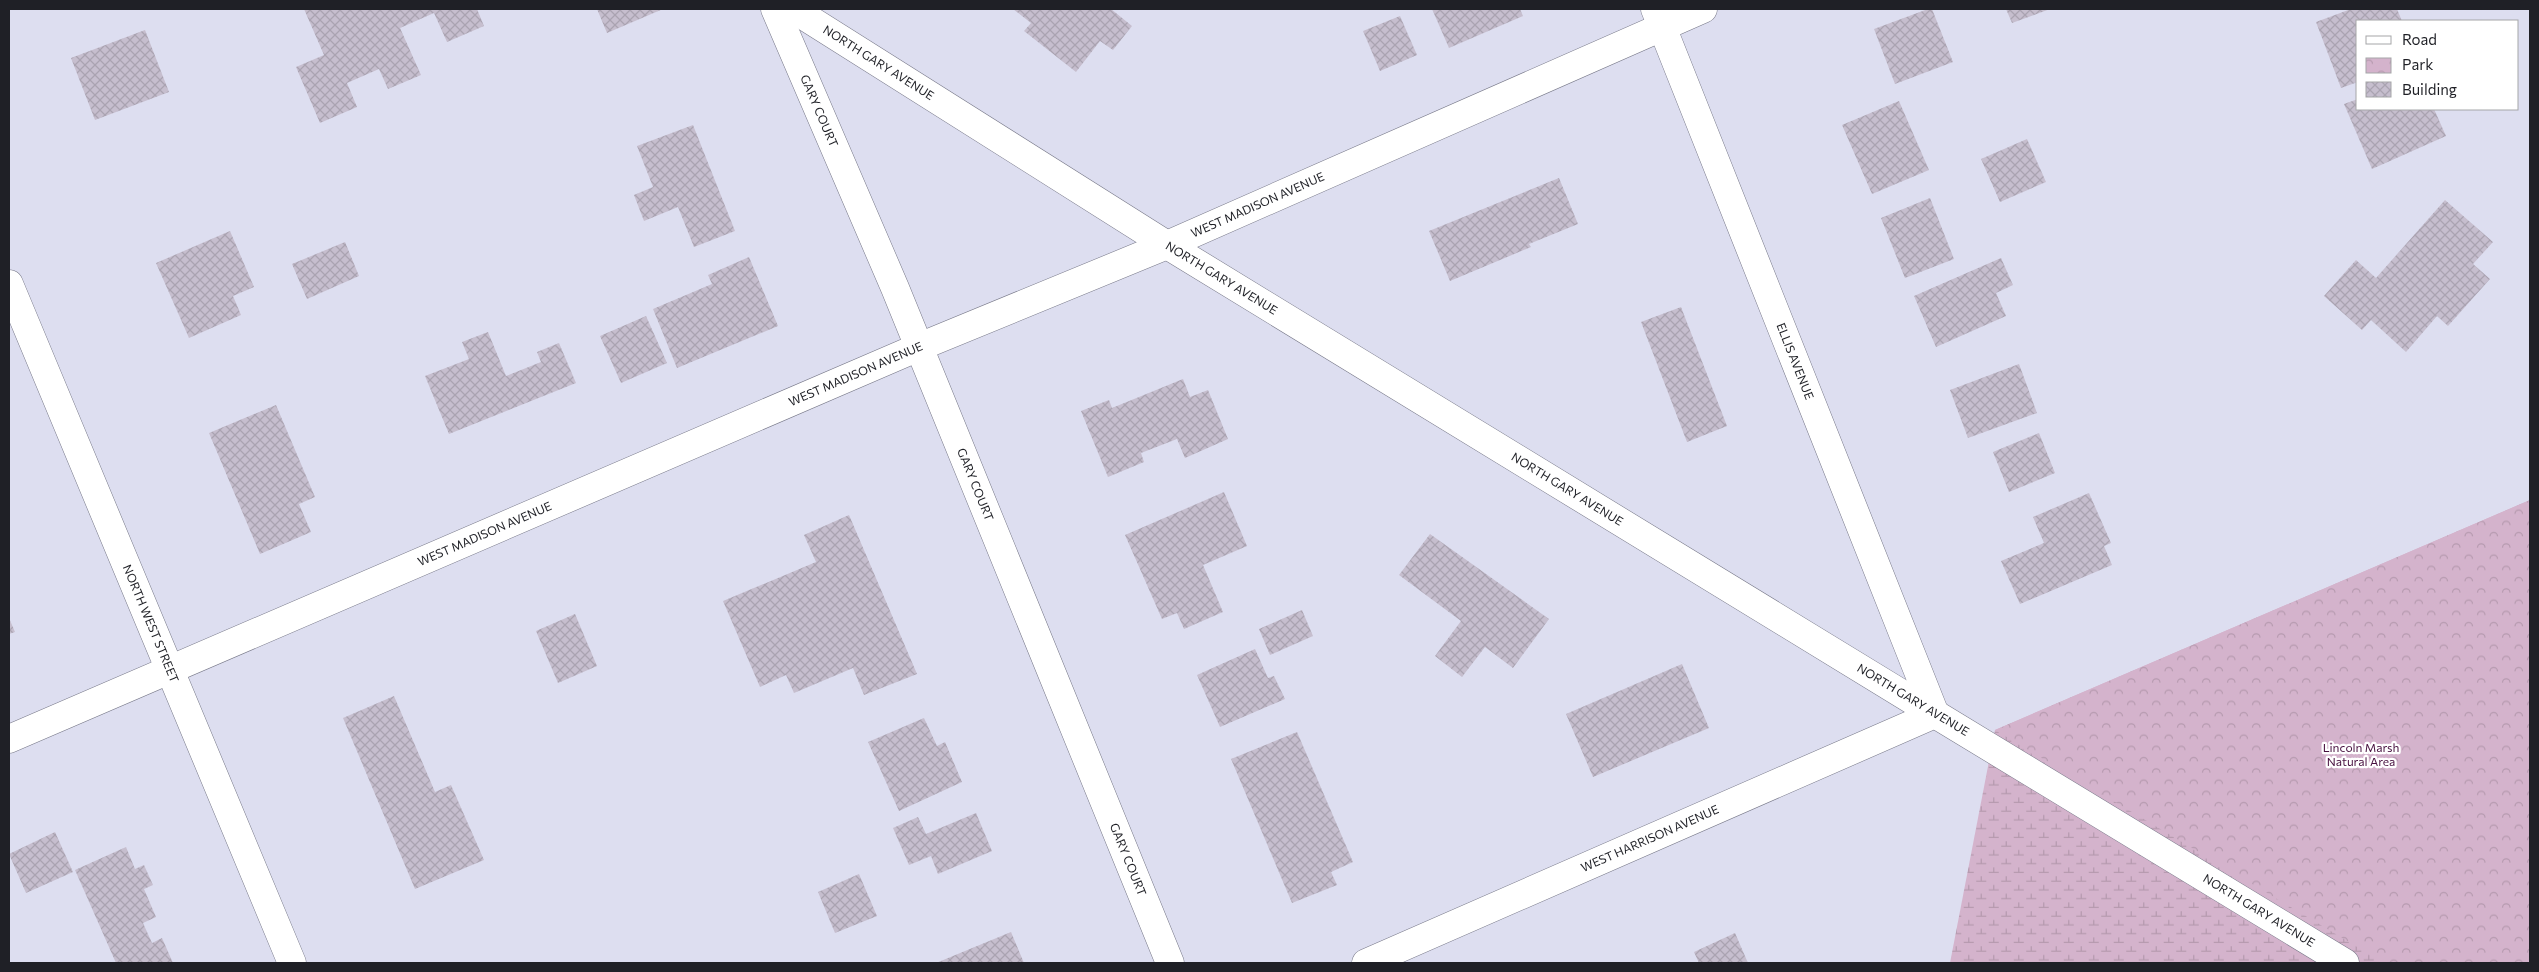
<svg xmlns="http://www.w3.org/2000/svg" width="2539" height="972" font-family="Commissioner,sans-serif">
<defs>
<pattern id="wetland-marsh" width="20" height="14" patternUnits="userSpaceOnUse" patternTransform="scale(1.25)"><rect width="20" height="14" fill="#d4b3cc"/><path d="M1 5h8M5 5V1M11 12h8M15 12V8" fill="none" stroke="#b69aaf"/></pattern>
<pattern id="park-crowns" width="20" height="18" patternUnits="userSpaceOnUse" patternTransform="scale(1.25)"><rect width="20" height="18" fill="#d4b3cc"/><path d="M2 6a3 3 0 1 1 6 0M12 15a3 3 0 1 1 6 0" fill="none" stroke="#b69aaf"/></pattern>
<pattern id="building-cross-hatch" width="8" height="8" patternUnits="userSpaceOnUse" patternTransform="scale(1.25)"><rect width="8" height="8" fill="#c6bece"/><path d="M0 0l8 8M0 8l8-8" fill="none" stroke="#aaa3b1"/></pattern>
</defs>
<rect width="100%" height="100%" fill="#dddef0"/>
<!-- wetland -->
<path fill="url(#wetland-marsh)" d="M2530,500V963H1950L1995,730Z"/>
<!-- park -->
<path fill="url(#park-crowns)" d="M2530,500V963H2384L1995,730Z"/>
<!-- building -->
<path fill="url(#building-cross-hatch)" d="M304,9H477L484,26L447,42L434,13L400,28L421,75L388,89L379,69L347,83L357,107L320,123L296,67L324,55Z
M597,9H663L607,33Z
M1013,9H1111L1132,26L1113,50L1100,41L1076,72L1024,31L1031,23Z
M1432,9H1520L1523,16L1449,48Z
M1928,9H1932L1953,62L1895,84L1874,29Z
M2006,9H2050L2012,23Z
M2351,9H2397L2402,21H2358V82L2341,88L2316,22Z
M1400,16L1417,55L1380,71L1363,31Z
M145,30L169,92L95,120L71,58Z
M2358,99V109H2434L2446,136L2372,169L2344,104Z
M1899,101L1929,170L1872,194L1842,125Z
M693,125L735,231L694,247L678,207L644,221L634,195L653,187L637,146Z
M2027,139L2046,182L2000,202L1981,159Z
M1559,178L1578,224L1529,244L1531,247L1450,281L1429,231Z
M1930,198L1954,259L1905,278L1881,218Z
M2445,200L2493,242L2473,264L2490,279L2448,326L2437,316L2406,352L2371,320L2362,330L2324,296L2356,260L2376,278Z
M230,231L254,287L233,296L241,315L189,338L156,263Z
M345,242L359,276L307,299L292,264Z
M749,257L778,326L677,368L653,309L712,284L708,275Z
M2001,258L2013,285L1996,293L2006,316L1936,347L1914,296Z
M1681,307L1727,426L1687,442L1641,322Z
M646,316L667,363L621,383L600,336Z
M488,332L506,376L541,362L537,352L559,343L576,383L449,434L425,376L469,359L462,342Z
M2019,364L2037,413L1968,438L1950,390Z
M1183,379L1190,397L1208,390L1228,439L1185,458L1177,439L1141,453L1144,462L1108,477L1081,411L1109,400L1112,408Z
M276,405L315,497L299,504L311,532L260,554L209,433Z
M2039,433L2055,473L2009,492L1993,452Z
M1224,492L1247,546L1203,565L1223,612L1184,629L1177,613L1162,619L1125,535Z
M2089,493L2111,543L2104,546L2112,565L2020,604L2001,561L2044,543L2033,517Z
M849,515L917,674L864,695L853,668L794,693L786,675L760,687L723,601L816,562L804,535Z
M1430,534L1549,619L1513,668L1485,647L1462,677L1435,656L1461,621L1399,575Z
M1302,610L1313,636L1270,655L1259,629Z
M575,614L597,666L558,683L536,631Z
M9,618L15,632L9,634Z
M1255,649L1268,678L1274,676L1285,699L1220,727L1197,675Z
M1682,664L1709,728L1593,777L1566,714Z
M394,696L435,792L451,785L484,860L415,889L343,718Z
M924,718L937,746L945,742L962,782L899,811L868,742Z
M1297,732L1353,862L1331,872L1337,885L1292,903L1231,759Z
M976,813L992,851L938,874L931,856L909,865L893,828L918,817L926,834Z
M55,832L73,872L26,893L9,854Z
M126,847L135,869L144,865L153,885L144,889L156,917L143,923L152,943L162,938L173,963H116L75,870Z
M859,874L877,916L835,933L818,892Z
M1011,932L1024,963H936Z
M1735,933L1748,963H1699L1694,952Z"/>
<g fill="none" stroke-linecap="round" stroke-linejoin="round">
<!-- minor casing -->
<g stroke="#777888" stroke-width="29">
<g id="minor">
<path id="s1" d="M775,9L895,288L1170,963"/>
<path id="s2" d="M793,9L1167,245L1935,714"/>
<path id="s3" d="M1655,9L1935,714"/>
<path id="s4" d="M9,739L919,347L1167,245L1703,9"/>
</g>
</g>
<!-- tertiary casing -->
<g stroke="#777888" stroke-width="29">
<g id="tertiary">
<path id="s5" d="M9,284L292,963"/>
<path id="s6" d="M1366,963L1935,714L2345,963"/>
</g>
</g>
<!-- minor -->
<use href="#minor" stroke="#fff" stroke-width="28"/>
<!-- tertiary -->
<use href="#tertiary" stroke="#fff" stroke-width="28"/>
</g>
<g text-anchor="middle" stroke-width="4.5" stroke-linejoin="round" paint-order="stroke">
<!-- street labels -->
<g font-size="12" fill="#1f2026" stroke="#fff">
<text dy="4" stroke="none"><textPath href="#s2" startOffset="101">NORTH GARY AVENUE</textPath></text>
<text dy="4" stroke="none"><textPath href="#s1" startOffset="111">GARY COURT</textPath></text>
<text dy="4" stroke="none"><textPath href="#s4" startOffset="1358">WEST MADISON AVENUE</textPath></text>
<text dy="4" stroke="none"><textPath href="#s2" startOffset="506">NORTH GARY AVENUE</textPath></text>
<text dy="4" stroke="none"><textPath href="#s3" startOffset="379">ELLIS AVENUE</textPath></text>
<text dy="4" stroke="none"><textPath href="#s4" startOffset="922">WEST MADISON AVENUE</textPath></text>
<text dy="4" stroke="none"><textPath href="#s1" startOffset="516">GARY COURT</textPath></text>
<text dy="4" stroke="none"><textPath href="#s2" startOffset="911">NORTH GARY AVENUE</textPath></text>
<text dy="4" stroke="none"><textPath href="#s4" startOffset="518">WEST MADISON AVENUE</textPath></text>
<text dy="4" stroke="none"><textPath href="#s5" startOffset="368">NORTH WEST STREET</textPath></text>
<text transform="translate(1913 700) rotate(31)" y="4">NORTH GARY AVENUE</text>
<text dy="4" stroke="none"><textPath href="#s6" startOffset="310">WEST HARRISON AVENUE</textPath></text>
<text dy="4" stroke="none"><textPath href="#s1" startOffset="921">GARY COURT</textPath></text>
<text dy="4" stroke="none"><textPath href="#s6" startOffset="1000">NORTH GARY AVENUE</textPath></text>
</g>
<!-- park labels -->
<g font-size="12" fill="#460f3e" stroke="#fff">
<text x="2361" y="752">Lincoln Marsh<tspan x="2361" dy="14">Natural Area</tspan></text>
</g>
</g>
<!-- border -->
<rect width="2539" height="972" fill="none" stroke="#1f2026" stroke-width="20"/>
<!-- legend -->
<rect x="2356" y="20" width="162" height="90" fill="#ffffff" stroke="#a5a6a8"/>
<rect x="2366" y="36" width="25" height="8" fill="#ffffff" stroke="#a5a6a8"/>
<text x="2402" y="45" font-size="15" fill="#1f2026">Road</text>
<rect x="2366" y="58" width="25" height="15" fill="url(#park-crowns)" stroke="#a5a6a8"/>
<text x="2402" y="70" font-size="15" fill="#1f2026">Park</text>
<rect x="2366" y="82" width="25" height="15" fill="url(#building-cross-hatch)" stroke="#a5a6a8"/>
<text x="2402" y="95" font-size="15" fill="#1f2026">Building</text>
</svg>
